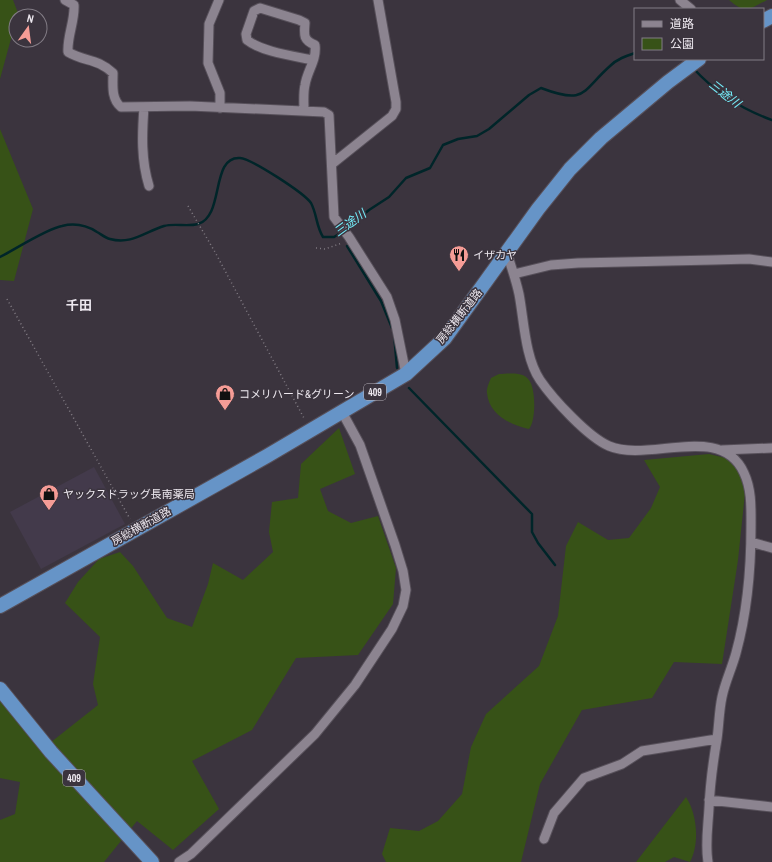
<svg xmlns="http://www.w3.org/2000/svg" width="772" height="862" font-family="'Archivo Narrow','Noto Sans JP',sans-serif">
<rect width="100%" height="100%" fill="#3b343e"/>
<!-- commercial -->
<path fill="#433a4b" d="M94,467L125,524L41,569L10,512Z"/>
<!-- green -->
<path fill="#375217" d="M0,0H13L18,13L0,79Z
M729,0H767C748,10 746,14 729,0Z
M0,129L33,209L14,281L0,280Z
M499,374C508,374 523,371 529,380C536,389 536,421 529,429C511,425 489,415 487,393C486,389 489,383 491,378Z
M339,428L355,474L320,489L328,511L351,523L378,516L396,568L393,604L358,655L296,658L252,730L192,761L219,809L173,850L137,821L104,862H0V820L15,814L20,782L0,778V699L41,750L98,705L93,684L100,637L65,603L78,582L99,559L120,552L133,566L167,618L192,627L208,584L213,563L243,580L273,552L269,532L272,502L298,498L301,464Z
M709,454L738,461L745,493L738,560L722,664L674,662L652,698L582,710L540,784L521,862H386L382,854L390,828L419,831L438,821L462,794L471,747L486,714L539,666L558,616L566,546L578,522L608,540L629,538L651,508L660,487L644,460Z
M686,797C697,814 700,843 690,862L674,857L665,862H636Z"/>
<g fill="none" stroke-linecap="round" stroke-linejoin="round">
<!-- stream -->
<path stroke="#002529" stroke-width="2.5" d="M693,68C715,92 741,109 772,120
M346,229L369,210L389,197L406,178L430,168L443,145L458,139L477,136L489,129L529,95L541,88C586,105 581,92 610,66C617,59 626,56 635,53
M347,246L381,301L392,328
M0,257C14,250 48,228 62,226C74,223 86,225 97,232C101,234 105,238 110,239C131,245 145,232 164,226C175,223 187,227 198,224C225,216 210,156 240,158C252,159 304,193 311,203C317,214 316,226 323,237H334L342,232
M394,334L397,368
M409,388L532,514V532L538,543L555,565"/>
<!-- minor casing -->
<g stroke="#57505a" stroke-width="11">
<path id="minor" d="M65,0L74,5C75,21 67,36 68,52C85,62 97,58 113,73C113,85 111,99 121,107L190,106L324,112L329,115L334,217L349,237L387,297L395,320L406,374
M219,0L209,24L208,63L220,93V108
M680,0L691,9
M144,107C142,134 141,160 149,186
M304,111C304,103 303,93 305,85C307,71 317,60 315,45C303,40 304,35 305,23L299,20L260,8L254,11L246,34L247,40C262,52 294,56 313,60
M332,164L392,116L396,109V102L378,0
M507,253C511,266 516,280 519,294C524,320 525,358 540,380C553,399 588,437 609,446C649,463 721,422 744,473C752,490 751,509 751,527C751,568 747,613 736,653C732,668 725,682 722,697C719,711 719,725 717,739C713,762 710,785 709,808C708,827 705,844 708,862
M514,274L551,265L578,263L713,260L749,259L772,262
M722,450L772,448
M751,542L772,548
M709,800L772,807
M544,839L554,813L584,778L622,764L642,751L717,739
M179,862L191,854L315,734L355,685L392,629L403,606L406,590L403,571L395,545L360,445L342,412"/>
</g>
<!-- highway casing -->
<g stroke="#57505a" stroke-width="16">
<path id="highway" d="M763,21L772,16
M0,606L267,456L406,374L445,338L538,209L570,169L601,138L668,82L699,59
M0,689L51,752L152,862"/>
</g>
<!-- path -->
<path stroke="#817b83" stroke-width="1.5" stroke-dasharray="1 3" stroke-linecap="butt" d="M188,206L215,252L305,420
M316,248L325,249L342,243
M7,299L130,519"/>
<!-- minor -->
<use href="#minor" stroke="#8c8490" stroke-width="9"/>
<!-- highway -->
<use href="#highway" stroke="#6694c7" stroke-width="14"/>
</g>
<!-- icons -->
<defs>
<g id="restaurant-pin" transform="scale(1)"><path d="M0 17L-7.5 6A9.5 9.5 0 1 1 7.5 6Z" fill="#f59c96" stroke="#3b343e"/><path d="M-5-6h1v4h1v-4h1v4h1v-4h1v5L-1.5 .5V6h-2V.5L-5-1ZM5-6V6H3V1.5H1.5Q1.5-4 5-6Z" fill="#111"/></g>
<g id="shop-pin" transform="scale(1)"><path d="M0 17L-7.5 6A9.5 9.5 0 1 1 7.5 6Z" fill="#f59c96" stroke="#3b343e"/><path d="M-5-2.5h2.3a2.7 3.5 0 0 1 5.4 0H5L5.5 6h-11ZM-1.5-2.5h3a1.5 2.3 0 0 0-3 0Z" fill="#111"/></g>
</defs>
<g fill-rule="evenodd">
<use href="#restaurant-pin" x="459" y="255"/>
<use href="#shop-pin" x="225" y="394"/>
<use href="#shop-pin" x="49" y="494"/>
</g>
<g text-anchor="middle" stroke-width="3" stroke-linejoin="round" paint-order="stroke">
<!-- shield labels -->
<g fill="#3b343e" stroke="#b8b2ba" stroke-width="1">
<rect x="364" y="384" width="22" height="16" rx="3"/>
<rect x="63" y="770" width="22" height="16" rx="3"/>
</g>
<g font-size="10" font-weight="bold" fill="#ede8ef">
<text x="375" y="396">409</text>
<text x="74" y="782">409</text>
</g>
<!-- poi labels -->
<g font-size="11" fill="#ede8ef" stroke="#3b343e" text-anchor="start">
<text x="473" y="259">イザカヤ</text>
<text x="239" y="398">コメリハード&amp;グリーン</text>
<text x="63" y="498">ヤックスドラッグ長南薬局</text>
</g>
<!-- street labels -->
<g font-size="11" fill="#ede8ef" stroke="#3b343e">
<text transform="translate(459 316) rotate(-52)" y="4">房総横断道路</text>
<text transform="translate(141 526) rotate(-29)" y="4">房総横断道路</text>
</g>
<!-- water labels -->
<g font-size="12" font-style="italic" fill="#75f0fd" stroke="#3b343e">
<text transform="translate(725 94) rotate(38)" y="4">三途川</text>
<text transform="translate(350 223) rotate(-36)" y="4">三途川</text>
</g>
<!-- quarter labels -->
<g font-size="13" font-weight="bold" fill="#ede8ef" stroke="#3b343e">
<text x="79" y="310">千田</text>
</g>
</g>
<!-- legend -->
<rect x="634" y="8" width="130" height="52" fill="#3b343e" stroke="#827c85"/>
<rect x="642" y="21" width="20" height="6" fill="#8c8490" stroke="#827c85"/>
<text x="670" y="28" font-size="12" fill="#ede8ef">道路</text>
<rect x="642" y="38" width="20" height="12" fill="#375217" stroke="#827c85"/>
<text x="670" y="48" font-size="12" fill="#ede8ef">公園</text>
<!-- north arrow -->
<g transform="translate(28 28) rotate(14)"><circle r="19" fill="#3b343e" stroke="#827c85"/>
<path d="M0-3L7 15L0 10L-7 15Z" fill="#f59c96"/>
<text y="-6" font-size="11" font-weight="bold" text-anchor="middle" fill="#ede8ef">N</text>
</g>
</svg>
